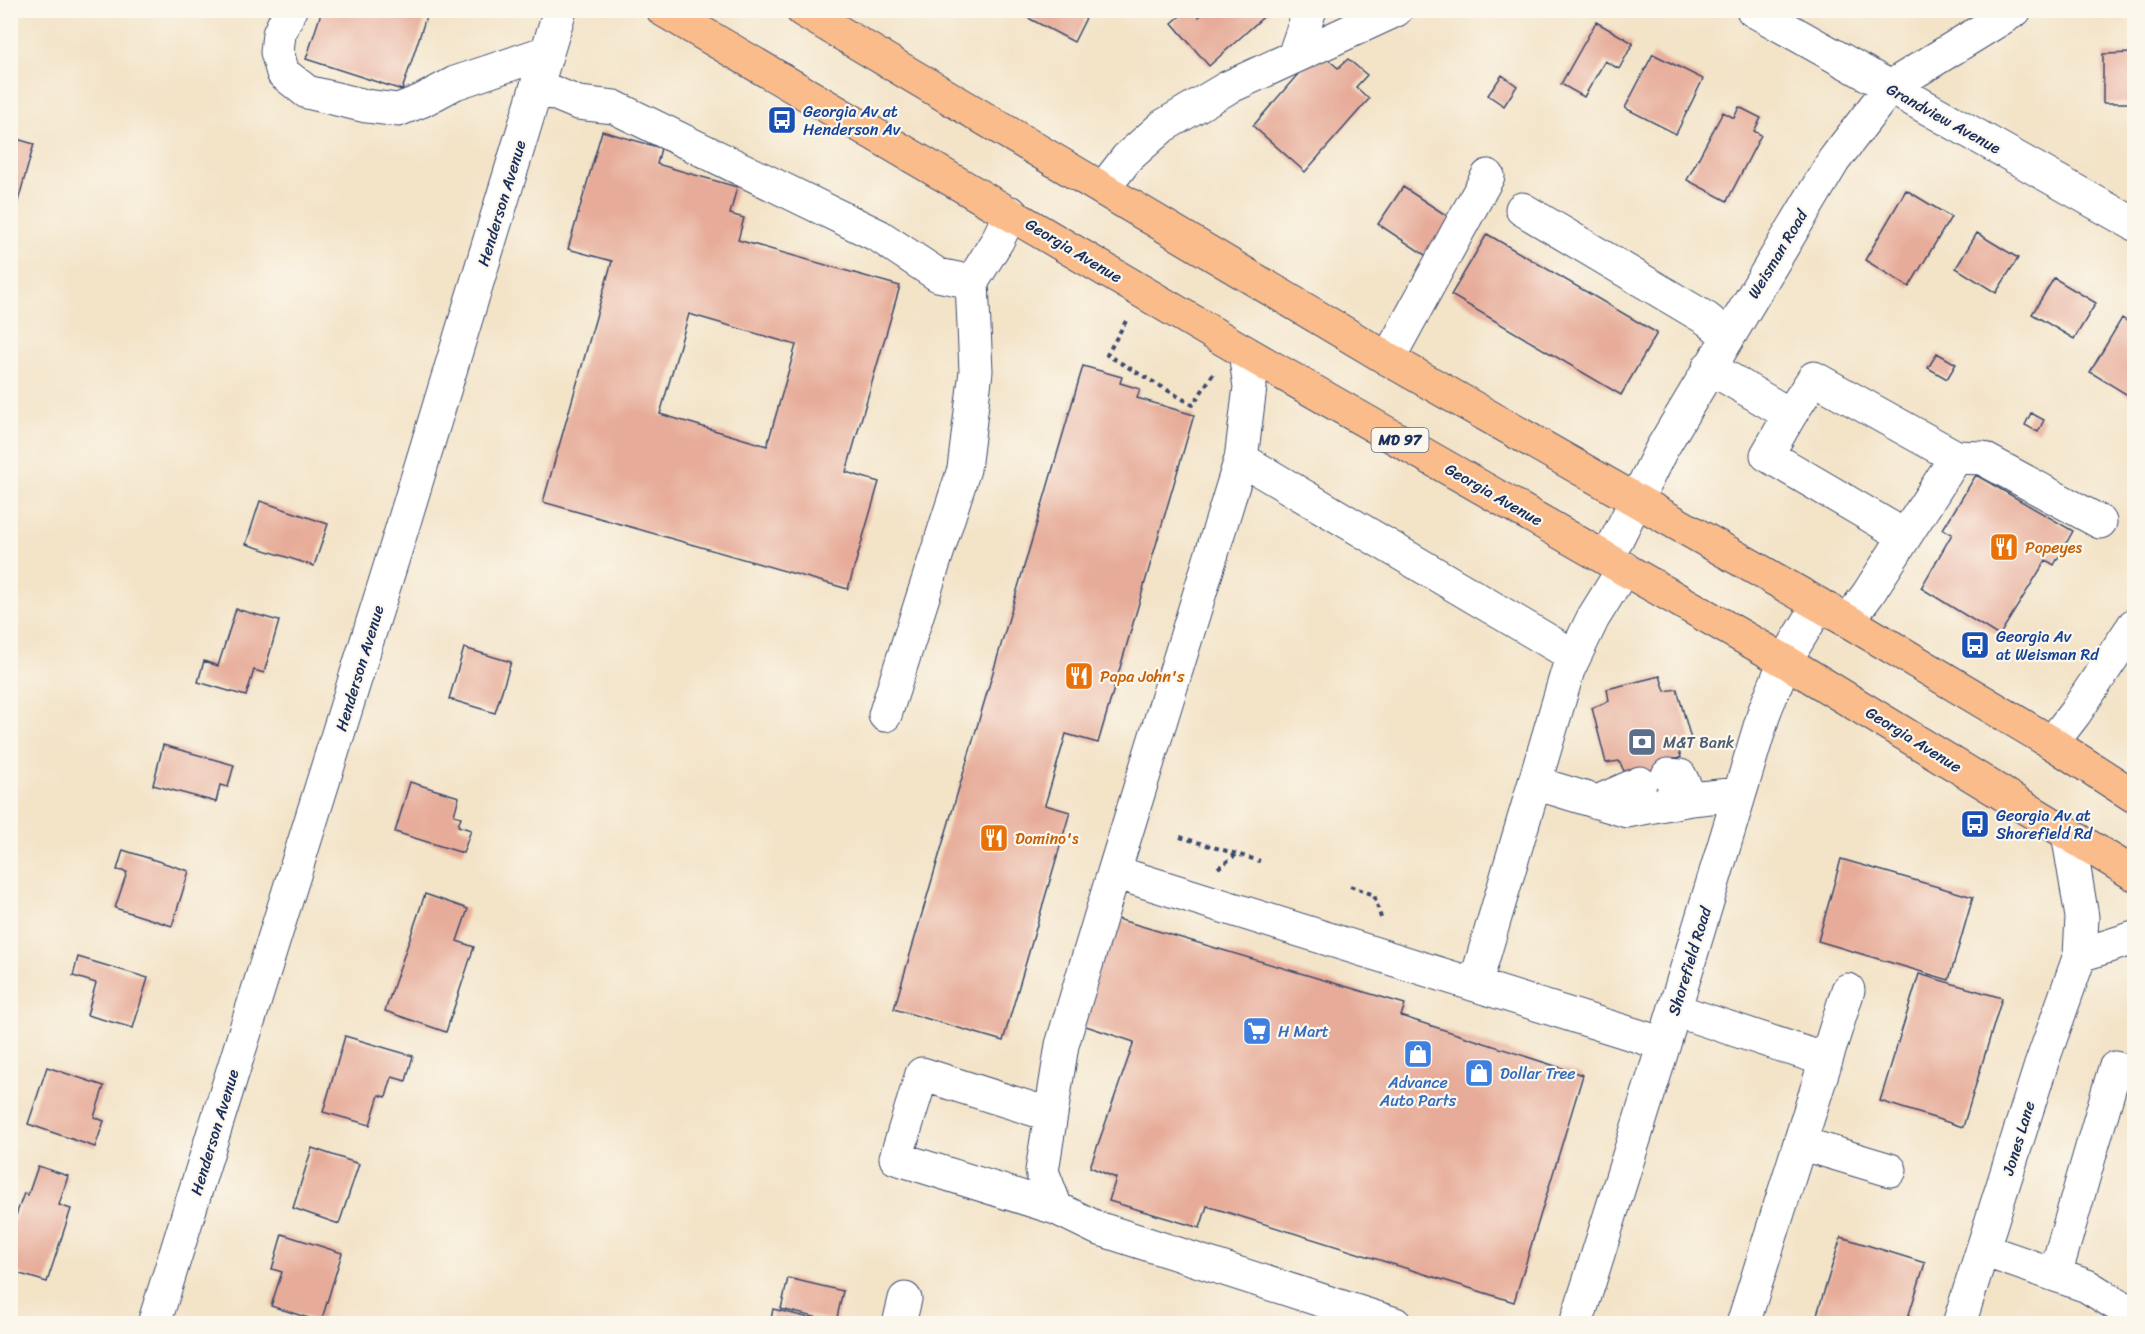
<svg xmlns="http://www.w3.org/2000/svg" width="2145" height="1334" font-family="Sriracha,sans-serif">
<rect width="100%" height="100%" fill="#fbf7ec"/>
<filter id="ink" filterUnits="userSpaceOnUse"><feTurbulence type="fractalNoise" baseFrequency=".0167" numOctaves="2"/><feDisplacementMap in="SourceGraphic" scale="12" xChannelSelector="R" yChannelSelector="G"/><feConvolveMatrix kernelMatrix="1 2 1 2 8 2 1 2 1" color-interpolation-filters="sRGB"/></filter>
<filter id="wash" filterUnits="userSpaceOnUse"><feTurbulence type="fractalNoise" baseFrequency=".008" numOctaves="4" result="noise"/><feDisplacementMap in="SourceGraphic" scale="24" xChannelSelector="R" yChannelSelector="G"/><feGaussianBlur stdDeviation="1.35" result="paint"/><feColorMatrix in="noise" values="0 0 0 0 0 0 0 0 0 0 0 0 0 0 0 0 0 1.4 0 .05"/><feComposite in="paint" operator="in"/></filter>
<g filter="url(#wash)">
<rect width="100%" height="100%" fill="#f3e3c7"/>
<g id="blocks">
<!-- building -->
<path fill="#e7ac99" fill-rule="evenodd" d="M322,10L428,11L402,90L306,59Z
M1013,10H1090L1074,42Z
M1187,10H1193L1199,17L1207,10H1271L1209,66L1172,23Z
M1596,22L1633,43L1619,69L1605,61L1584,97L1561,84Z
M1318,51L1338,68L1348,59L1367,75L1356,87L1369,99L1305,172L1253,126Z
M2134,53V103H2103V54Z
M1653,54L1703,79L1676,134L1625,108Z
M1502,75L1517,86L1504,106L1488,95Z
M1739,107L1761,118L1754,131L1761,135L1727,201L1687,180L1723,112L1734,118Z
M602,131L661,148L657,164L737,187L730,214L744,218L738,240L900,286L846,472L879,482L848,589L543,502L612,261L568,249ZM689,314L796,345L767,446L660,414Z
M10,137L34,144L11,226H10Z
M1403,187L1458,223L1434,261L1378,224Z
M1906,190L1951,217L1909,287L1865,260Z
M1977,233L2018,258L1996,293L1956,268Z
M1487,234L1657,333L1621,395L1451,295Z
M2054,278L2096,303L2074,339L2032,314Z
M2122,318L2134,326V399L2090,372Z
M1937,353L1956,364L1947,379L1928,368Z
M1083,366L1122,377L1120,383L1140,389L1137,398L1194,415L1098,743L1066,734L1045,805L1070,812L1003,1041L894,1009Z
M2031,413L2044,420L2038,432L2025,425Z
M1976,475L2073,531L2054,565L2046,560L1999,636L1921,588L1952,534L1943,529Z
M260,501L328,524L314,566L246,544Z
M236,609L279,621L264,673L254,670L246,696L198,682L204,661L218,666Z
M464,648L511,662L495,713L449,699Z
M1660,676L1665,691L1677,689L1691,739L1677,745L1681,757L1665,764L1673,799L1648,806L1635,770L1624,771L1619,761L1606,763L1592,708L1609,701L1607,689Z
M163,745L234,765L228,787L220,785L216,802L153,785Z
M410,782L459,797L454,815L461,817L458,826L471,830L463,853L395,832Z
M123,850L189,871L172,926L115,908L127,872L117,870Z
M1841,859L1973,897L1949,980L1818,941Z
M425,894L468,909L457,941L474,947L446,1032L385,1011Z
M1114,918L1405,1004L1401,1016L1583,1075L1514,1302L1207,1206L1200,1228L1109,1201L1116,1178L1090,1167L1134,1042L1080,1024Z
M78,957L148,978L133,1028L87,1015L96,983L73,976Z
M1919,974L2002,998L1963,1127L1880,1101Z
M345,1036L413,1056L406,1081L392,1077L386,1097L379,1095L370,1125L323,1112Z
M47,1067L104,1086L94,1117L104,1121L95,1147L28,1124Z
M312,1148L359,1164L339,1224L293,1208Z
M38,1166L68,1176L59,1205L71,1209L47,1282L10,1271V1232L24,1193L28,1195Z
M282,1234L342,1253L321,1322L271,1306L282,1272L272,1269Z
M1841,1237L1925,1263L1906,1324H1814Z
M788,1278L843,1291L836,1322L781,1309Z
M773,1309L830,1323V1324H770Z"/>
</g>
</g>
<g filter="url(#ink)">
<use href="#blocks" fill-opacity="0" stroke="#3b4a6e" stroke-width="1.5"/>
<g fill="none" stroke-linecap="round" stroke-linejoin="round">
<!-- minor casing -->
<g stroke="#3b4a6e" stroke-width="35">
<path id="minor" d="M290,10L279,34L277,52L283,73L307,92L366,106L398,110L421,101L455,83L547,52
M1753,10L2134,224
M1294,56L1310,10
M537,86L578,103L614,107L879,236L938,275L972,282
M1103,189L1127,158L1163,126L1227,88L1396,10
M1522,209L1707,319L1728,336
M1245,352L1250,387L1241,459L1114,872L1664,1044
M1388,359L1488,176
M1709,367L1790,415L1814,378L1956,457L1868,594L1848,621
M1790,415L1767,455L1905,536
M1956,457L1982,458L2100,522
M1241,459L1574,656
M1607,559L1661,450L1834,160L1890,87L2015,10
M885,715L964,469L976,371L972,282L997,241L1011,213
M2052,743L2075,713L2134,625
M1668,775L1680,776L1691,799
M1535,783L1627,811L1691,799L1739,794
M1597,802L1640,783
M2068,833L2082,917L2080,955L2134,938
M1114,872L1062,1045L1042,1171L1056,1208L1097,1228L1395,1324
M1475,985L1568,670L1593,618L1624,568
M1675,1010L1826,1060L1848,990
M1051,1115L922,1074L896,1158L1056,1208
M1800,1143L1890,1170
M1983,1250L2087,1286L2134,1315
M2055,1275L2115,1068L2134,1074
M154,1324L400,535L560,10
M899,1324L905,1299
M1576,1324L1664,1044L1765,710L1785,661L1819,605
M1743,1324L1826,1060
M1959,1324L2041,1065L2080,955"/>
</g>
<!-- major casing -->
<g stroke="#3b4a6e" stroke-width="35">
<path id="major" d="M663,10L1245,352L1785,661L2134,874
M802,10L1388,359L1848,621L2052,743L2134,796"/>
</g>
<!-- path -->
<path stroke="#3b4a6e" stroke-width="4" stroke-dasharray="4.5 4.5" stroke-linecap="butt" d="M1126,321L1107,355L1193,405L1213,374
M1180,837L1260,861
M1218,868L1237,854
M1350,886L1374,895L1382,921"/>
<!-- minor -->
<use href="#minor" stroke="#fff" stroke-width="33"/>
<!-- major -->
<use href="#major" stroke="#fabc8b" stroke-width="33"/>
</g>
</g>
<!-- icons -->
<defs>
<g id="bus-square" transform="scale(1.5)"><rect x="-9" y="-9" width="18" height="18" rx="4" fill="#1a4fb4" stroke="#fbf7ec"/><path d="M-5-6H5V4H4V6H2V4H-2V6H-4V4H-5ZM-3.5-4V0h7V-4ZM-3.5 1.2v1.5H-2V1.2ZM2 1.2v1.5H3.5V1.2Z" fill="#fff"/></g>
<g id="restaurant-square" transform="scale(1.5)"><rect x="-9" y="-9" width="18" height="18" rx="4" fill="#e8710a" stroke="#fbf7ec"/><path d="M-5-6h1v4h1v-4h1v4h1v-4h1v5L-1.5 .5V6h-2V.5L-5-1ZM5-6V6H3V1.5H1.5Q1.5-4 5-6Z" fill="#fff"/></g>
<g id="bank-square" transform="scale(1.5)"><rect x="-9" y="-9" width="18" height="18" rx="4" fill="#5c6f8a" stroke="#fbf7ec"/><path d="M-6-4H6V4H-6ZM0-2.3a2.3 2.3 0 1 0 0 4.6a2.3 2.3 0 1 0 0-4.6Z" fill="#fff"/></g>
<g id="supermarket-square" transform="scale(1.5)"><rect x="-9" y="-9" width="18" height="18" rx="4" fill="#3f7fe0" stroke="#fbf7ec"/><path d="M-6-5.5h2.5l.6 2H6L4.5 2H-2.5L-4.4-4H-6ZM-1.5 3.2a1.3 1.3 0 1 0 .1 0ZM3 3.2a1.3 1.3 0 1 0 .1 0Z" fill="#fff"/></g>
<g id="shop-square" transform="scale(1.5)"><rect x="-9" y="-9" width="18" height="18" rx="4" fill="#3f7fe0" stroke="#fbf7ec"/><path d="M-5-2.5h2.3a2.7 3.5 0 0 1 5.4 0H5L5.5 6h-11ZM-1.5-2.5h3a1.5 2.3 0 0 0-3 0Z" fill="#fff"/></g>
</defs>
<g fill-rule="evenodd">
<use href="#bus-square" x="782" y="120"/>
<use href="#restaurant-square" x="2004" y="547"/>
<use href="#bus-square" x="1975" y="645"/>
<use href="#restaurant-square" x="1079" y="676"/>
<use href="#bank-square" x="1642" y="742"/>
<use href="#bus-square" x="1975" y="824"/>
<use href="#restaurant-square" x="994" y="838"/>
<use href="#supermarket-square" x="1257" y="1031"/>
<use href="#shop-square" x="1418" y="1054"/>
<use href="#shop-square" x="1479" y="1073"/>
</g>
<g text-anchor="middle" stroke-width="4.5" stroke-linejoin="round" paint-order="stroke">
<!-- shield labels -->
<rect fill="#fbf7ec" stroke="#5e6b89" stroke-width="1.5" x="1371.5" y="428" width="57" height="24" rx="4.5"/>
<g font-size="15" font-weight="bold" fill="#1b2f5e">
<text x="1400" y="445">MD 97</text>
</g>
<!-- transit labels -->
<g font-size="16" fill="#164399" stroke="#fbf7ec" text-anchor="start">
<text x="803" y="117">Georgia Av at<tspan x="803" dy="18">Henderson Av</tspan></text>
<text x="1996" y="642">Georgia Av<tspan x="1996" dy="18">at Weisman Rd</tspan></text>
<text x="1996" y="821">Georgia Av at<tspan x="1996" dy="18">Shorefield Rd</tspan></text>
</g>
<!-- street labels -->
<g font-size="16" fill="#1b2f5e" stroke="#fbf7ec">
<text transform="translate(1944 118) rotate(29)" y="6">Grandview Avenue</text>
<text transform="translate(501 203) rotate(-73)" y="6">Henderson Avenue</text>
<text transform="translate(1074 250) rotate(31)" y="6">Georgia Avenue</text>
<text transform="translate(1777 254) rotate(-59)" y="6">Weisman Road</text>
<text transform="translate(1494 494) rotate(30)" y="6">Georgia Avenue</text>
<text transform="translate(359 668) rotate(-73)" y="6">Henderson Avenue</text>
<text transform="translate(1914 739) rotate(32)" y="6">Georgia Avenue</text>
<text transform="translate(1689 961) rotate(-73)" y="6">Shorefield Road</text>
<text transform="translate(214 1132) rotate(-73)" y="6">Henderson Avenue</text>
<text transform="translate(2018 1138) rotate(-73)" y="6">Jones Lane</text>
</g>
<!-- food labels -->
<g font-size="16" fill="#c56008" stroke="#fbf7ec" text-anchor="start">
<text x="2025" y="553">Popeyes</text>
<text x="1100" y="682">Papa John's</text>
<text x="1015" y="844">Domino's</text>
</g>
<!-- service labels -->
<g font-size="16" fill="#4e5e75" stroke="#fbf7ec" text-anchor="start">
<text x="1663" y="748">M&amp;T Bank</text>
</g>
<!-- shop labels -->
<g font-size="16" fill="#366cbe" stroke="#fbf7ec" text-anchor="start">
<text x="1278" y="1037">H Mart</text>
<text x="1500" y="1079">Dollar Tree</text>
<text x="1418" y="1088" text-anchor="middle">Advance<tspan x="1418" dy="18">Auto Parts</tspan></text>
</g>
</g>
<!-- margin -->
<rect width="2145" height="1334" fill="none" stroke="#fbf7ec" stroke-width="36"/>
</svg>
